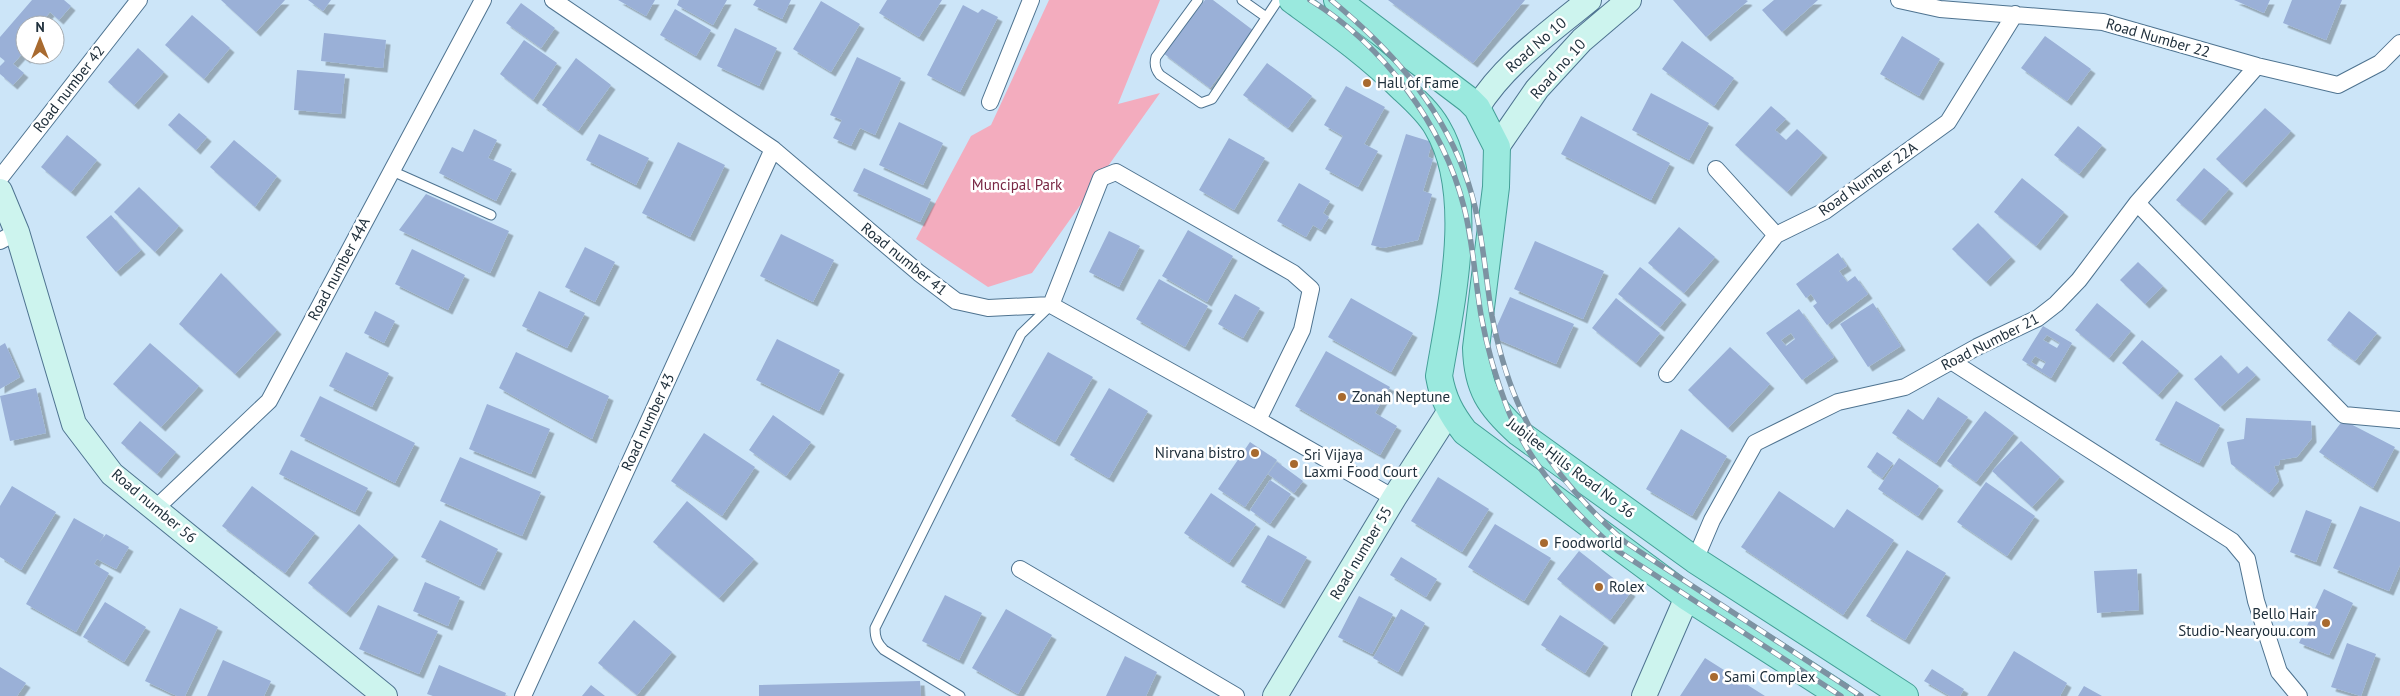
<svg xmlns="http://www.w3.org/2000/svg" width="2400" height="696" font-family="'PT Sans',sans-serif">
<defs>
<filter id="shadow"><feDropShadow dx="4.5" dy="4.5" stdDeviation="0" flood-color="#0004"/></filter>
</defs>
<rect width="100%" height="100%" fill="#cce5f8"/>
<!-- green -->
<path fill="#f3acbe" d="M1049,0H1160L1118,104L1160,93L1032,273L988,287L916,239L971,136L991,125Z"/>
<!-- building -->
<path fill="#9ab0d7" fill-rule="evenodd" filter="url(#shadow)" d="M32,0H64L71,6L59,20L50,12L39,25H25V55H29L26,59L21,55L13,64L24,73L13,85L0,74V66L5,61L0,57V37Z
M221,0H285L256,32Z
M308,0H331L323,11Z
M618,0H655L646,16Z
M679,0H727L713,25L677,5Z
M756,0H791L782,19L753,5Z
M887,0H942L919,37L879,13Z
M1205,0H1213L1254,31L1210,88L1163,53Z
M1388,0H1525L1473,63Z
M1673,0H1746L1748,1L1706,37Z
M1774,0H1818L1782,32L1762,10Z
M2234,0H2270L2264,13Z
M2292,0H2342L2326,40L2283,23Z
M821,1L860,24L831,72L793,49Z
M521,3L555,28L541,48L506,23Z
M963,5L978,13L982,9L998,17L960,92L927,75Z
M675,9L711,30L696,56L660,35Z
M192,15L230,48L204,79L165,45Z
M735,28L777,48L759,86L717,66Z
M324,33L386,40L383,68L321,61Z
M1902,36L1940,59L1919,96L1880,74Z
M2045,36L2091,69L2067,101L2021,68Z
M524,40L557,63L533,100L500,74Z
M1682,41L1734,78L1714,106L1662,69Z
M138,48L164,72L134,105L108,82Z
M857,57L901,78L875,135L860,128L851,146L833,138L842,120L830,115Z
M576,58L611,85L578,131L542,105Z
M1267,63L1312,96L1288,128L1243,95Z
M297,70L345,74L341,114L294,110Z
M1346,86L1385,107L1364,144L1378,151L1358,187L1325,169L1343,136L1324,125Z
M1651,93L1709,123L1689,160L1632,130Z
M1771,106L1786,119L1775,130L1786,140L1797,129L1823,153L1787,192L1735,145Z
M2265,108L2291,131L2242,183L2216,159Z
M179,113L207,137L196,150L168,125Z
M1581,116L1670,163L1651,200L1561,154Z
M899,122L943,143L923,185L879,165Z
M2078,126L2102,145L2079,174L2054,155Z
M474,129L497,140L488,158L512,169L496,201L439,173L452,147L463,152Z
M599,134L649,158L636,185L586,160Z
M1406,134L1432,142L1428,157L1433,159L1423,191L1432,194L1418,240L1383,248L1371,245Z
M67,135L97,160L71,192L41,167Z
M1229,138L1265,158L1234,210L1199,190Z
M234,140L277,176L255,207L210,167Z
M678,142L725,165L690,237L642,213Z
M864,168L931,199L920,222L853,191Z
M2204,168L2229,189L2201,221L2176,200Z
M2022,178L2064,212L2036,246L1994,212Z
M1299,183L1330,201L1323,213L1329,217L1321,230L1313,225L1306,237L1277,221Z
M139,187L179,226L155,252L114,212Z
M426,194L509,231L490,273L399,230Z
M111,215L141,250L116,272L86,237Z
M1978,223L2011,257L1986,282L1952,249Z
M1679,227L1715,257L1684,293L1648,263Z
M1188,230L1233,256L1207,302L1162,276Z
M1109,231L1140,246L1119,287L1089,272Z
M781,234L834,260L813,302L760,276Z
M1535,241L1604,271L1583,319L1514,289Z
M585,247L615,262L595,302L565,287Z
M412,249L465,275L448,310L395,284Z
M1838,253L1847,266L1839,271L1847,282L1855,276L1868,294L1827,325L1813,306L1817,303L1811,294L1806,298L1796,284Z
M2138,262L2163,286L2145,304L2120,280Z
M1640,267L1682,300L1660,327L1618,294Z
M221,273L277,330L235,374L179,324Z
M1159,279L1208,306L1185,347L1136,319Z
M539,291L585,313L567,348L522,326Z
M1235,294L1260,308L1243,338L1218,324Z
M1510,297L1574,324L1556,364L1492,337Z
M1351,298L1413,333L1391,372L1328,337Z
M1616,298L1660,333L1636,363L1592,328Z
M1873,303L1901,346L1868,367L1840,324Z
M2097,303L2131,331L2109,358L2075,330Z
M1799,309L1834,357L1802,380L1766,333ZM1791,333L1795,339L1786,346L1781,340Z
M375,311L395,321L384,343L364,333Z
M2349,311L2377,333L2355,361L2327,340Z
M2043,326L2072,343L2051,378L2022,360ZM2047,335L2060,343L2057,348L2043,340ZM2035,356L2046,362L2042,369L2031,362Z
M777,339L840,370L819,411L756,380Z
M2142,340L2179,371L2158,395L2122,363Z
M5,343L20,377L0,389V346Z
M150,343L199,386L161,427L113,384Z
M1730,347L1770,384L1728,428L1688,390Z
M1326,351L1390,387L1375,413L1397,426L1380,455L1295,406Z
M346,352L389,373L372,407L329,386Z
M516,352L609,396L592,439L499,388Z
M1048,352L1093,377L1055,442L1011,416Z
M2221,355L2238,374L2247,366L2256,375L2220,407L2194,379Z
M36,388L46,433L10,441L0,396Z
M1109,388L1148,411L1109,478L1070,455Z
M320,396L415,443L395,483L300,436Z
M1938,397L1968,417L1936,463L1892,433L1908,409L1923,420Z
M2176,401L2220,425L2199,463L2155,440Z
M487,404L550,429L531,474L469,449Z
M1985,411L2014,433L1976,482L1947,461Z
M773,415L811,442L786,476L749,450Z
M2246,418L2311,421L2312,438L2297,457L2280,460L2279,465L2274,466L2279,481L2269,493L2231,464L2227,442L2244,439Z
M2343,420L2395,447L2373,488L2319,452Z
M140,421L176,452L157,474L121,443Z
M1681,429L1727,456L1692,516L1646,489Z
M704,433L755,467L722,516L671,481Z
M2021,441L2060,477L2032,507L1992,471Z
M1250,442L1277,460L1245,507L1218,489Z
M291,450L368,488L355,512L279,474Z
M1877,452L1893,463L1882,478L1867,467Z
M460,457L541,492L522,536L440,501Z
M1899,458L1939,486L1918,516L1878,489Z
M1277,462L1303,481L1294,493L1268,474Z
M1438,477L1489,509L1462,552L1411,521Z
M1270,480L1291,494L1270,524L1250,510Z
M1986,482L2035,516L2007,556L1957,522Z
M12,486L56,512L21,570L0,557V506Z
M252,486L315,533L285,573L222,526Z
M1779,491L1834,528L1847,509L1894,540L1843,615L1741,547Z
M1211,493L1256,524L1229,563L1184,533Z
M687,501L754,559L719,598L653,542Z
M2360,506L2400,522V565L2389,591L2333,568Z
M2306,510L2332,520L2316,562L2290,552Z
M74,518L104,535L99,543L106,534L129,547L116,569L97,559L94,564L109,573L76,632L26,604Z
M440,520L498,549L480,586L421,557Z
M359,524L394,555L346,613L308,583Z
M1495,524L1551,558L1524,601L1468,567Z
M1268,535L1307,557L1280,604L1241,582Z
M1907,550L1946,573L1905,640L1866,616Z
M1579,551L1631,592L1610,620L1557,579Z
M1401,557L1437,579L1426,597L1390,575Z
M2137,569L2139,610L2097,613L2094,571Z
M425,582L460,597L448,626L413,611Z
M2324,589L2353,603L2329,655L2299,643Z
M945,595L982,613L959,660L922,641Z
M1359,596L1393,614L1372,654L1338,637Z
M105,602L146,627L124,662L83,637Z
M378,605L438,631L419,674L359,649Z
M180,608L218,627L185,696H177L145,681Z
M1006,609L1052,635L1018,694L972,668Z
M1401,609L1425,623L1398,672L1373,658Z
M1560,615L1604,643L1585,673L1541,645Z
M634,620L672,652L637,695L598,663Z
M2347,643L2376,654L2361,696L2331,687Z
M2014,651L2067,683L2060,696H1987Z
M1125,656L1157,672L1146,696H1106Z
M1705,658L1765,696H1680Z
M223,660L271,681L264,696H207Z
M439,665L506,693L505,696H433L427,694Z
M0,667L26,683L17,696H0Z
M1932,669L1964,689L1960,696H1950L1924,681Z
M920,681L921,696H759V685Z
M591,685L605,696H582Z
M2084,686L2102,696H2078Z"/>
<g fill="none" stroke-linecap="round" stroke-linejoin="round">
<!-- lane casing -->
<g stroke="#4e7390" stroke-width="11">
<path id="lane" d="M1198,0L1156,57C1154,64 1155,69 1160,75L1201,103L1212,99L1278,0
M1242,0L1266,17
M392,171L491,215
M960,696L884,650C877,643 875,638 875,628L1021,334L1050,306"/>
</g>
<!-- street casing -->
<g stroke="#4e7390" stroke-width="18">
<path id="street" d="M553,0L773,149L919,273L956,301L988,308L1051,305L1258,420L1394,498
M1899,0L1940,9L2103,22L2257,66L2338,85L2380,63L2400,43
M990,102L1031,0
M1716,169L1776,235
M0,178L139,0
M2137,203L2344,415L2400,420
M0,241L17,232
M1051,305L1101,178L1116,172L1293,273L1311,289L1302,330L1258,420
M1951,361L2232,541L2247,559L2256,601L2279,672L2299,696
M1667,374L1776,235L1825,211L1948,122L2015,14
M156,508L269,401L483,0
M1695,560L1712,520L1755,443L1838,402L1905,387L1977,347L2038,318L2056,304L2079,280L2137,203L2257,66
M1020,569L1236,696
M523,696L773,149"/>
</g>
<!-- secondary casing -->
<g stroke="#4e7390" stroke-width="26">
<path id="secondary" d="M1477,108C1504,64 1549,33 1589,0
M1497,147L1537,89L1582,40L1629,0
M0,191L17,232L74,424L112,474L385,696
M1275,696L1394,498L1449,412
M1644,696L1687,597"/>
</g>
<!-- primary casing -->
<g stroke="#449f97" stroke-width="28">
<path id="primary" d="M1292,0C1332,29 1369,55 1404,90C1416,101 1429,113 1437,127C1477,194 1451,304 1439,376C1443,399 1451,414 1465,432L1687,597L1841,696
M1337,0L1469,100L1477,108L1497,147L1496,187L1476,348C1477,388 1489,406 1519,433L1695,560L1905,696"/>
</g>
<!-- lane -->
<use href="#lane" stroke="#fff" stroke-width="9"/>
<!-- street -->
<use href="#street" stroke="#fff" stroke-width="16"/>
<!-- secondary -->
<use href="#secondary" stroke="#cdf4ee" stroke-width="24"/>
<!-- primary -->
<use href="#primary" stroke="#9ae9de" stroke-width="26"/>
<!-- rail casing -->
<g stroke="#7d92a2" stroke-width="5.5">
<path id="rail" d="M1310,0C1383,45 1443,124 1464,207C1473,242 1475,280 1481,315C1487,348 1496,379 1508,410C1530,466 1573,512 1618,551L1841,696
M1331,0C1388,47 1437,100 1464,171C1482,217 1484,268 1492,316C1511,416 1550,475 1625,542L1861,696"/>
</g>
<!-- rail -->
<use href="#rail" stroke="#fff" stroke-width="4" stroke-dasharray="11" stroke-linecap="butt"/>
</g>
<!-- markers -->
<g fill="#a86a2f" stroke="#fff" stroke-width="2">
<circle cx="1367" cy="83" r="5"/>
<circle cx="1342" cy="397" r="5"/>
<circle cx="1255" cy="453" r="5"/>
<circle cx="1294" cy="464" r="5"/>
<circle cx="1544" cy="543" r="5"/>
<circle cx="1599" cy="587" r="5"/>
<circle cx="2326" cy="623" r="5"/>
<circle cx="1714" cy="677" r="5"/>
</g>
<g text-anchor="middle" stroke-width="5" stroke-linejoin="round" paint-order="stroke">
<!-- street labels -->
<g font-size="15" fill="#20303c" stroke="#fff">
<text transform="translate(2158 38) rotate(16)" y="5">Road Number 22</text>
<text transform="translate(1536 45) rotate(-41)" y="5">Road No 10</text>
<text transform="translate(1558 69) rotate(-48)" y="5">Road no. 10</text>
<text transform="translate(69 89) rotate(-52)" y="5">Road number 42</text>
<text transform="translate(1868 179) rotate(-35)" y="5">Road Number 22A</text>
<text transform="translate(904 259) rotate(39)" y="5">Road number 41</text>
<text transform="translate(339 269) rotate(-62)" y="5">Road number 44A</text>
<text transform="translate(1990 342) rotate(-27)" y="5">Road Number 21</text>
<text transform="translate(648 422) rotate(-65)" y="5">Road number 43</text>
<text transform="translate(1571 468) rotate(37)" y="5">Jubilee Hills Road No 36</text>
<text transform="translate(154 506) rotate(40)" y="5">Road number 56</text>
<text transform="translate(1361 553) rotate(-59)" y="5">Road number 55</text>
</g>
<!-- poi labels -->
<g font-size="15" fill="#20303c" stroke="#fff" text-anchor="start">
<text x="1377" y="88">Hall of Fame</text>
<text x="1352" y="402">Zonah Neptune</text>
<text x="1245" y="458" text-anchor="end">Nirvana bistro</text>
<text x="1304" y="460">Sri Vijaya<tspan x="1304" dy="17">Laxmi Food Court</tspan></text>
<text x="1554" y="548">Foodworld</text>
<text x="1609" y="592">Rolex</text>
<text x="2316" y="619" text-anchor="end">Bello Hair<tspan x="2316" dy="17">Studio-Nearyouu.com</tspan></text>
<text x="1724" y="682">Sami Complex</text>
</g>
<!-- park labels -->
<g font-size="15" fill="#782643" stroke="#fff">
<text x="1017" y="190">Muncipal Park</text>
</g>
</g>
<!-- north arrow -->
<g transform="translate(40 40)"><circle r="24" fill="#ffffff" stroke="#a6acb1"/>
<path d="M0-4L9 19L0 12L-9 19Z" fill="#a86a2f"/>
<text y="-8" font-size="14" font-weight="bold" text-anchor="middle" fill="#20303c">N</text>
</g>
</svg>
